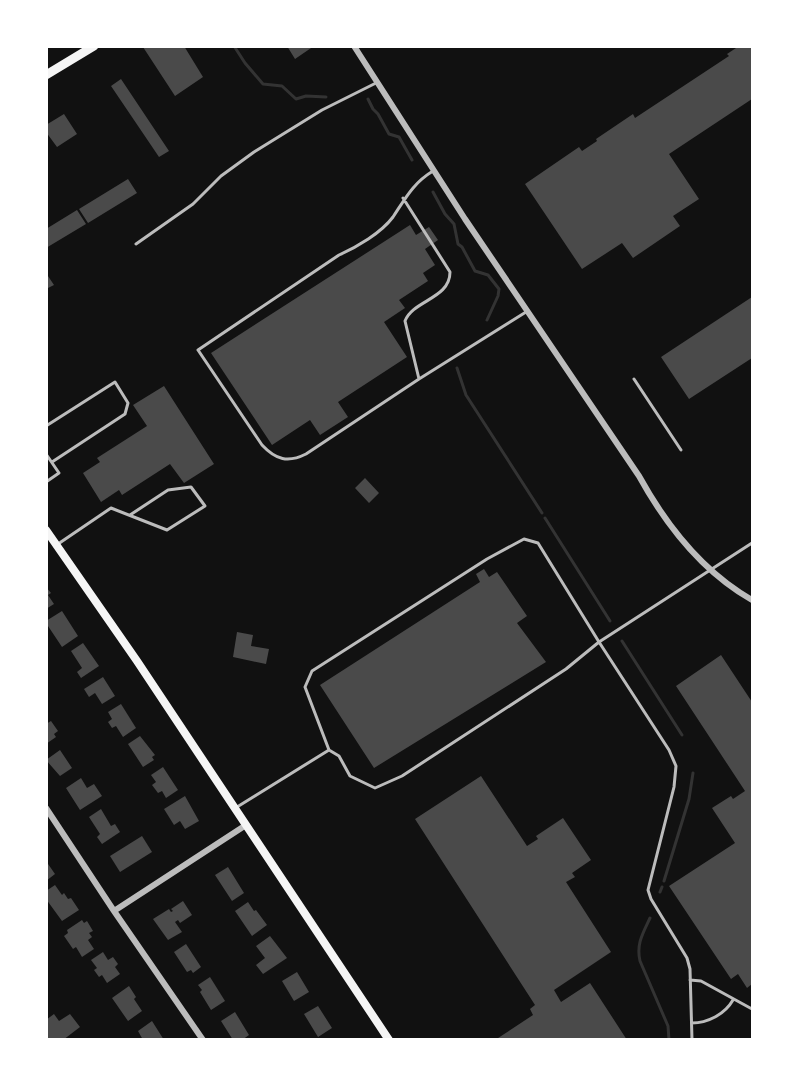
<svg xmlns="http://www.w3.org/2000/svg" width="799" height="1086" font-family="Ubuntu,sans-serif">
<rect width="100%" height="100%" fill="#111"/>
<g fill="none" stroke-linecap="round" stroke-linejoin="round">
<!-- stream -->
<path stroke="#333" stroke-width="3" d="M234,46L245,63L263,84L282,86L296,99L306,96L326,97
M368,99L373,109L378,114L389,134L399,137L412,160
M433,192L445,214L454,224L458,244L462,247L475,271L488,275L499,289L498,296L487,320
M457,368L466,395L542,513
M545,518L610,621
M622,641L682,735
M664,881L689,799L693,773
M660,892L662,887
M650,918C643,933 636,944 640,961L668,1026L669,1040"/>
</g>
<!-- building -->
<path fill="#4a4a4a" d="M145,46H184L203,77L175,96L143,47Z
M287,46H314L295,59Z
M739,46H752V99L669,154L699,199L673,216L680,226L633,258L622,243L582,269L525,184L579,147L582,151L597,141L596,139L633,114L635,118L729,56L727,54Z
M121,79L169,151L159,157L111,86Z
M64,114L77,134L57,147L46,132V125Z
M128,179L137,193L88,223L79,209Z
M77,210L86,224L46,248V229Z
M410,225L416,235L429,227L438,240L425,249L435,265L423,273L428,281L399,300L405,308L384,322L407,357L338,402L348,417L320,435L310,420L272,445L211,353Z
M46,273L54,285L46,289Z
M752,297V358L689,399L661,357Z
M164,386L214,464L184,483L170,464L122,495L119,490L101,502L83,473L100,462L97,458L147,426L133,405Z
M365,478L379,493L369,503L355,488Z
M484,569L489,577L497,572L527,616L517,623L546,662L374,768L320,685L480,582L476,574Z
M46,587L51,593L48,595L54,604L46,609Z
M62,611L78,636L62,647L46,623V621Z
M237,632L253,635L251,646L269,649L266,664L233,657Z
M83,643L99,666L81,678L77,672L82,668L71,651Z
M721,655L752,702V984L747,988L738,974L731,979L669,886L735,843L712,808L731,796L733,799L745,791L676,686Z
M103,677L115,696L102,704L95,693L89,697L84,689Z
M121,704L136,728L123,737L116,726L112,728L108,722L112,719L108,712Z
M51,721L58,731L54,734L56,737L46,744V724Z
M140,736L155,755L152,757L154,760L143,767L128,744Z
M60,750L72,768L60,776L46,760Z
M163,767L178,790L166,798L162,791L158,793L152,785L156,782L151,775Z
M481,776L527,846L538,839L536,836L563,818L591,860L572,873L575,877L566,882L611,952L554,990L561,1002L590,983L627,1040H495L533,1015L530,1009L535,1005L415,819Z
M81,778L87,788L94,784L102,796L80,810L66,788Z
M185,796L199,821L185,829L180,821L174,825L164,809Z
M101,809L111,826L115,824L120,832L102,844L97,837L100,834L89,817Z
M142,836L152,852L120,872L110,856Z
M46,861L55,874L46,881Z
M228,867L244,893L232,901L215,875Z
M55,885L62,895L64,893L68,899L71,898L79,910L62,921L46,899V891Z
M183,901L192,915L180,923L178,920L175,922L182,932L168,940L153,919L169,909L171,912L173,911L171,909Z
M248,902L254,911L256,910L267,925L252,936L235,911Z
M82,920L84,923L87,921L93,931L89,933L92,937L88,940L94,949L82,957L76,947L73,949L64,936L68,933L67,930Z
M270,936L287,958L263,974L256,965L265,958L256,946Z
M186,944L201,967L193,973L191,970L187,972L174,952Z
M103,952L108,960L113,957L118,964L115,967L120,974L107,983L102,975L99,977L94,970L97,968L91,960Z
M297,972L309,992L294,1001L282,981Z
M210,977L225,1001L211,1010L200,992L202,990L198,985Z
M129,986L136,997L134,999L142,1011L128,1021L112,998Z
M318,1006L332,1028L318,1037L304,1014Z
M235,1012L249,1035L242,1040H233L221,1021Z
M54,1014L59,1021L70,1014L80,1027L63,1040H49L46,1036V1020Z
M152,1021L164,1040H143L138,1031Z"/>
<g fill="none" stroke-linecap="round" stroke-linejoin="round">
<!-- service -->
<path stroke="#bcbcbc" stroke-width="3" d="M433,171C413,183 405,199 393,217C381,233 357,247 339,255L198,350L262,445C276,460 288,463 306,454L419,379L526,312
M403,198L450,272C450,299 413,300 405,321L419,379
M136,244L193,204L221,176L254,152L322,110L376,83
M634,379L681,450
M46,426L115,382L128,403L125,414L52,462
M46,454L59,473L46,482
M58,544L111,508L167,530L205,506L191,487L168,490L130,515
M237,807L329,750L339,756L350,776L375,788L402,776L566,669L599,642L538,543L524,539L487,559L312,671L305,687L329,750
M690,980L701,981L752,1009
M692,1023C708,1023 725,1014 733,1000
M692,1040L690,969L687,958L651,899L648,890L674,787L676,766L669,750L599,642L752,543"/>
<!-- minor -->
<path stroke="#bcbcbc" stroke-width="6" d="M354,46L465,219L639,476C666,525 703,572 752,600
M46,808L114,911L203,1040
M114,911L246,825"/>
<!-- secondary -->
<path stroke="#f5f5f5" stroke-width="8" d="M46,530L137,661L389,1040"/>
<!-- primary -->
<path stroke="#f5f5f5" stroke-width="9" d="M46,75L94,46"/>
</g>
<!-- border -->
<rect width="799" height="1086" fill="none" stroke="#ffffff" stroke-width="96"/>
</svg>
